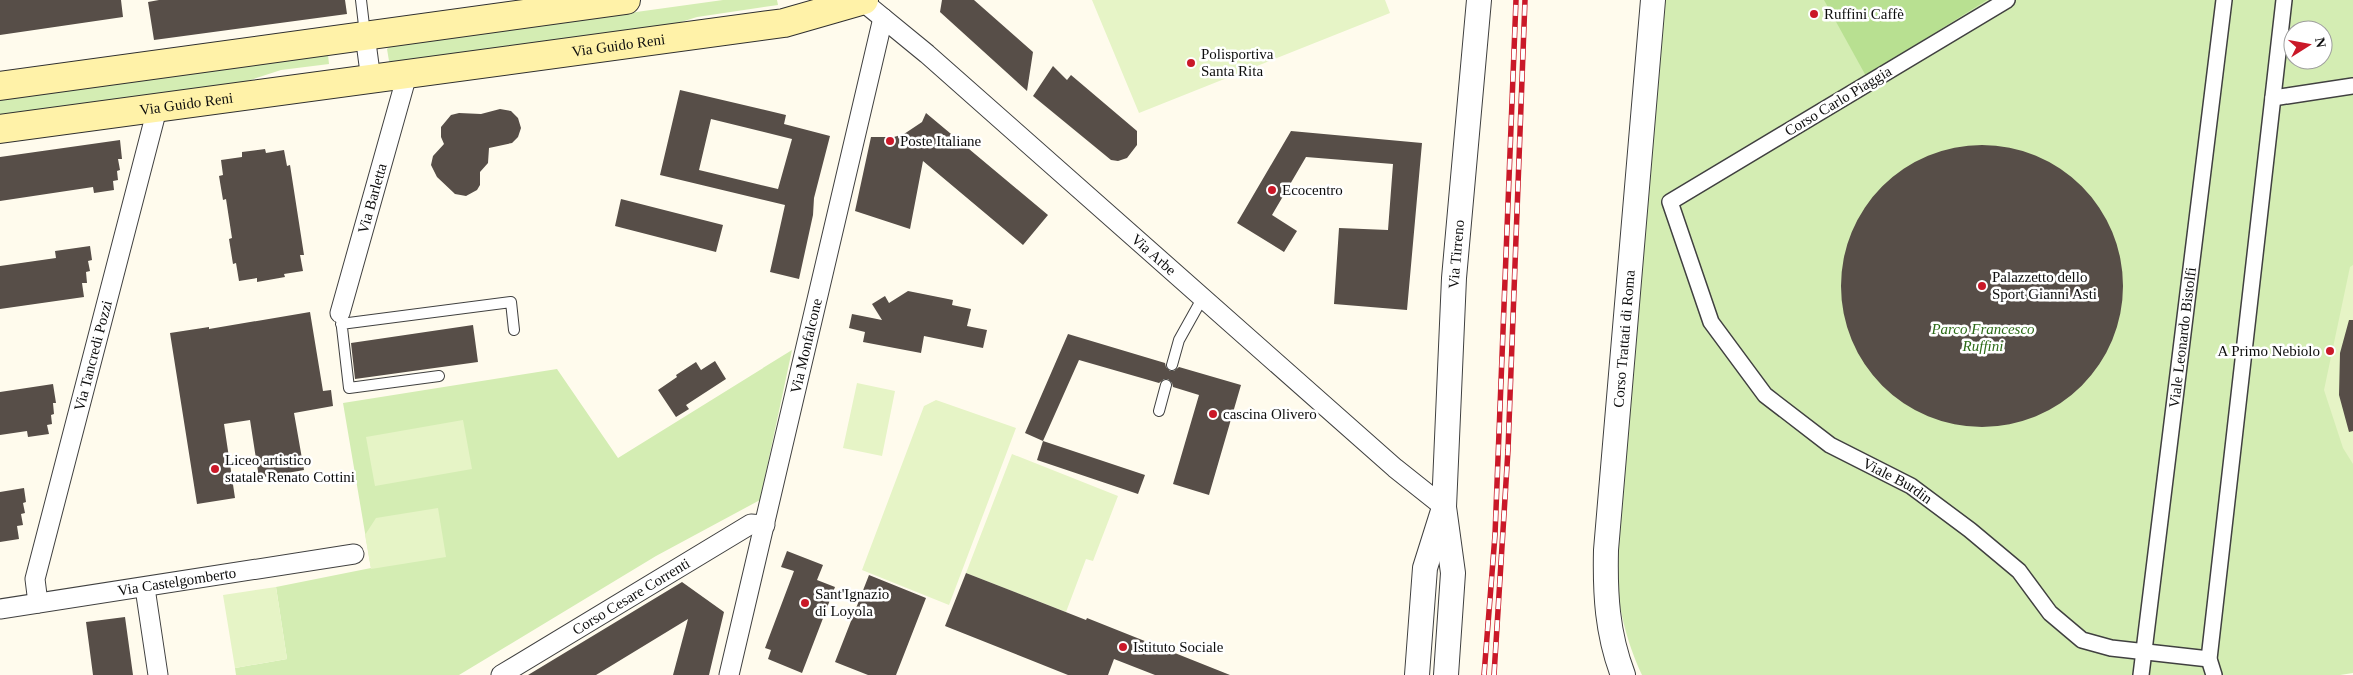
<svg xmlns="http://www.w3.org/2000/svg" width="2353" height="675" font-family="Georgia,serif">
<rect width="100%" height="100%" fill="#fffbed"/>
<!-- green -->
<path fill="#d4edb3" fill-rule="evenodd" d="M723,0H777L778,5L697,17L662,28L393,65L389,61L387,49L390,46Z
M1665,0H2353V673L2340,675H1642C1625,638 1619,607 1614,568ZM2293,30H2323V60H2293Z
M328,55L329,64L281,70L235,85L0,118V100Z
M792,350L760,500L656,556L459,675H236L235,668L287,659L276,587L371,568L343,403L557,369L618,458Z"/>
<!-- forest -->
<path fill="#b8e091" d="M1824,0H1987L1866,76Z"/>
<!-- pitch -->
<path fill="#e6f4c6" d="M1092,0H1385L1390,13L1139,113Z
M2353,265V464L2343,448L2324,390L2350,267Z
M857,383L895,391L882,456L843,448Z
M936,400L1016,428L949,605L862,570L924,406Z
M463,420L472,469L375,486L366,437Z
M1012,454L1118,496L1093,561L1086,559L1066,612L966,573Z
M438,508L446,557L371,569L365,535L376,518Z
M276,587L287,659L235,668L223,595Z"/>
<!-- building -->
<path fill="#574e48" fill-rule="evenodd" d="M0,0H121L123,17L0,35Z
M159,0H345L347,14L154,40L148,2Z
M942,0H974L1033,52L1027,91L940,12Z
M1053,66L1067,80L1071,75L1137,131V145L1127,158L1118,161L1111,160L1033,96Z
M680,90L786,115L784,124L830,136L814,198L813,215L799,279L770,272L785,205L660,175ZM711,119L792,139L778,189L699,170Z
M500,109L511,111L518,118L521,128L518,137L512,143L489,148L488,163L480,172V185L477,190L466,196L455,194L437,177L431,165L433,156L444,144L441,137V127L451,115L459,113L481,114Z
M926,113L1048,215L1023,245L923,161L910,229L855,211L871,137H894L904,134L922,122Z
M1291,131L1422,143L1407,310L1334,304L1339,228L1388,230L1393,164L1306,157L1272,215L1297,231L1284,252L1237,223Z
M120,140L122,159H118L120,170L117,171L118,180L113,181L114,190L94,193L93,187L0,201V157Z
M1841 286a141 141 0 1 1 282 0a141 141 0 1 1-282 0Z
M265,149L266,153L284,150L287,166L290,165L304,255H300L303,271L284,274L285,277L257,282V278L239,281L236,263L233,264L229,239L232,238L226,199L223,200L219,176L223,175L221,160L242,157V152Z
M621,199L723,225L716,252L615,226Z
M90,246L92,260L88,261L90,271L86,272L87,283H82L84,297L0,309V266L56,258L55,251Z
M908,291L953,300L952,305L971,309L967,326L987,330L983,348L924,336L921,353L863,342L865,332L849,328L852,314L882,320L872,304L885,296L889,303Z
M310,312L323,391L331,390L333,406L294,413L304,470L259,478L250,420L224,424L235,498L197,504L170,333L209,327V329Z
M2349,320H2353V431L2349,432L2339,395L2340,353Z
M473,325L478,362L355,379L351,343Z
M1068,334L1165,363L1166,367L1170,371H1174L1179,367L1241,385L1209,495L1173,484L1199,395L1173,387L1172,383L1168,379H1164L1159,383L1079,360L1043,441L1025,433Z
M715,361L726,379L686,405L689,409L676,417L658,390L677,377L676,375L696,362L701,370Z
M53,384L56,403H53L54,414L51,415L52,424L47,425L49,434L28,437L27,431L0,435V392Z
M1043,441L1145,475L1138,494L1037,460Z
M24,488L26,502L23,503L25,513L21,514L23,525L17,526L19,539L0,542V492Z
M787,551L823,565L817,580L835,587L802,673L768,659L771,650L765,648L794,571L781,567Z
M966,573L1086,620L1087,618L1230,675H1155L1114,659L1108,675H1068L945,626Z
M869,575L926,598L896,675H868L835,662Z
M682,582L724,612L709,675H673L688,619L596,675H528Z
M125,617L133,675H93L86,622Z"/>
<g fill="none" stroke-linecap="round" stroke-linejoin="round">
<!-- service casing -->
<g stroke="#404040" stroke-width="12">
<path id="service" d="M361,0L365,34
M341,319L349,388L439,376
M341,324L511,302L514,330
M1172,365L1179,340L1203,297
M1159,411L1166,385"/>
</g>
<!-- pedestrian casing -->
<g stroke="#404040" stroke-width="18">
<g id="pedestrian">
<path id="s1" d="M2007,0L1670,202L1711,322L1765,395L1830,445L1911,486L1970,530L2019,571L2050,613L2082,640L2111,648L2209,659"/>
<path d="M2273,98L2353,86"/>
<path id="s2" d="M2141,675L2224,0"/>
<path d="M2214,675L2209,659L2284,0"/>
</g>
</g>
<!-- minor casing -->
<g stroke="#404040" stroke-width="21">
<g id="minor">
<path id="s3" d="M861,0L927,54L1395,468L1444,507"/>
<path d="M365,35L371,80"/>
<path id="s4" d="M340,313L407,75"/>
<path d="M145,588L158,675"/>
<path id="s5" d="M38,603L35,579L157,109"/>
<path id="s6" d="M0,609L354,554"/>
<path id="s7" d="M501,675L751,524L765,525"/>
<path id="s8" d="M729,675L883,18"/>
</g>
</g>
<!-- tertiary casing -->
<g stroke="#404040" stroke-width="26">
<g id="tertiary">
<path d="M1417,675L1425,568L1442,514"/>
<path id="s9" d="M1446,675L1453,573L1444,507L1454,278L1479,0"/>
<path id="s10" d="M1623,675C1607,633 1605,594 1606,550L1653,0"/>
</g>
</g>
<!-- secondary casing -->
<g stroke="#2f2f2f" stroke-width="30">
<g id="secondary">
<path d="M0,86L626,0"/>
<path id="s11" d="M0,129L784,23L864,0"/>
</g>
</g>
<!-- service -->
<use href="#service" stroke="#fff" stroke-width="10"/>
<!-- pedestrian -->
<use href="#pedestrian" stroke="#fff" stroke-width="15"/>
<!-- minor -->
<use href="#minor" stroke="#fff" stroke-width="19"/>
<!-- tertiary -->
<use href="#tertiary" stroke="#fff" stroke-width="24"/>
<!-- secondary -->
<use href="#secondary" stroke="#fff2a8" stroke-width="28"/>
<!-- rail casing -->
<g stroke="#ca1828" stroke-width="5.5">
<path id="rail" d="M1484,675L1495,535L1516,0
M1494,675L1508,450L1525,0"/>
</g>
<!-- rail -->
<use href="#rail" stroke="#fff" stroke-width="4" stroke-dasharray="11" stroke-linecap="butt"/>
</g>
<!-- markers -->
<g fill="#ca1828" stroke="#fff" stroke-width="2">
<circle cx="1814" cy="14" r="5"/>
<circle cx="1191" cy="63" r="5"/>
<circle cx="890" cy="141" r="5"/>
<circle cx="1272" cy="190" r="5"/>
<circle cx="1982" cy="286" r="5"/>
<circle cx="2330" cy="351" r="5"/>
<circle cx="1213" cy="414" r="5"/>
<circle cx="215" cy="469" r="5"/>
<circle cx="805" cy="603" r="5"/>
<circle cx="1123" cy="647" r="5"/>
</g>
<g text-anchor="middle" stroke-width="5" stroke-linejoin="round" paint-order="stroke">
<!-- poi labels -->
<g font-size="15" fill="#0d0d0d" stroke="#fff" text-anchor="start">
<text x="1824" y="19">Ruffini Caffè</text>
<text x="1201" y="59">Polisportiva<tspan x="1201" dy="17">Santa Rita</tspan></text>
<text x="900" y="146">Poste Italiane</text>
<text x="1282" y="195">Ecocentro</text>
<text x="1992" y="282">Palazzetto dello<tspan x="1992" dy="17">Sport Gianni Asti</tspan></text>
<text x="2320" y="356" text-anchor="end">A Primo Nebiolo</text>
<text x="1223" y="419">cascina Olivero</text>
<text x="225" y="465">Liceo artistico<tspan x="225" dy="17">statale Renato Cottini</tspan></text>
<text x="815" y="599">Sant'Ignazio<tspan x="815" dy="17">di Loyola</tspan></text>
<text x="1133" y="652">Istituto Sociale</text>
</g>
<!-- street labels -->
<g font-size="15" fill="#0d0d0d" stroke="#fff">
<text dy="5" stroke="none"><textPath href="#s11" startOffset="624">Via Guido Reni</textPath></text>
<text transform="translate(1838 101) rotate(-31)" y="5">Corso Carlo Piaggia</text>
<text dy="5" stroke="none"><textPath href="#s11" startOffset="188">Via Guido Reni</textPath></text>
<text dy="5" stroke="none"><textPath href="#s4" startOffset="119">Via Barletta</textPath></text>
<text dy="5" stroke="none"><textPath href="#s3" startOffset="388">Via Arbe</textPath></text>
<text dy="5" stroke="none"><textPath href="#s9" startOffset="422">Via Tirreno</textPath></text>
<text dy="5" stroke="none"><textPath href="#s10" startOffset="339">Corso Trattati di Roma</textPath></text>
<text dy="5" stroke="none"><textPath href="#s2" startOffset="340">Viale Leonardo Bistolfi</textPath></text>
<text dy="5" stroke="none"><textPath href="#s8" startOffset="338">Via Monfalcone</textPath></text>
<text dy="5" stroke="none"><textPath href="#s5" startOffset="255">Via Tancredi Pozzi</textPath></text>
<text dy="5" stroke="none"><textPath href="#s1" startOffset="769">Viale Burdin</textPath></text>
<text dy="5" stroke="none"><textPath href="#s6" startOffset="179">Via Castelgomberto</textPath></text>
<text dy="5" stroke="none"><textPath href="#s7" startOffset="152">Corso Cesare Correnti</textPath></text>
</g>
<!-- park labels -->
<g font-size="15" font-style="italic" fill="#2c6b17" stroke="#fff">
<text x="1983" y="334">Parco Francesco<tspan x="1983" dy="17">Ruffini</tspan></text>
</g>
</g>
<!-- north arrow -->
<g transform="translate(2308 45) rotate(79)"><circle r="24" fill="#ffffff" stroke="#9e9e9e"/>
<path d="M0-4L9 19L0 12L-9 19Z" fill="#ca1828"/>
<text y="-8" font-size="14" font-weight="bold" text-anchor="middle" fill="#0d0d0d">N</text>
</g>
</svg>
